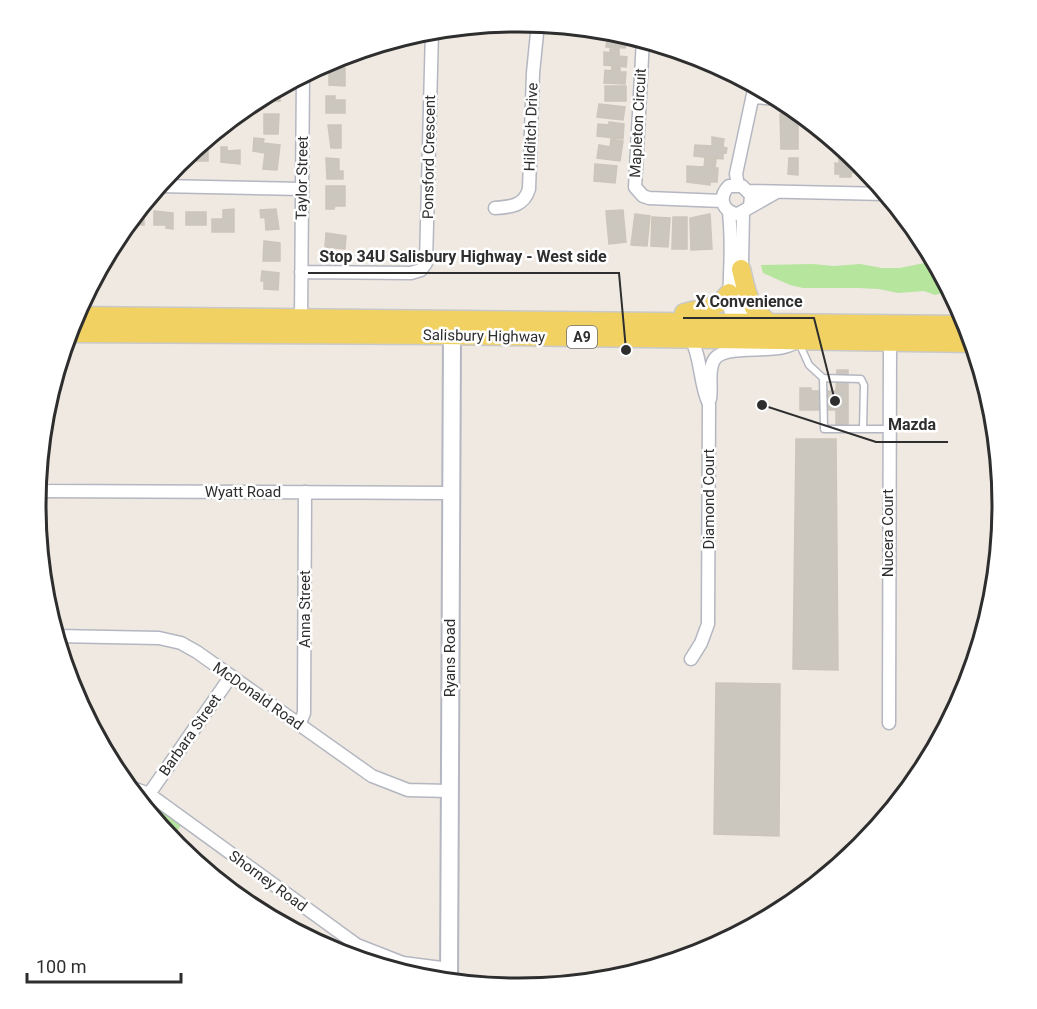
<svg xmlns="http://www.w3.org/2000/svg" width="1037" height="1009" font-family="Roboto,sans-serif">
<rect width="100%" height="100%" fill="#efe9e1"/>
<!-- green -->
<path fill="#b6e59e" d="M934,261L950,291L935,295L924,291L898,293L879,289L858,288H803L790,285L763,273L761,265L812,264L834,266L860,264L882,268H900Z
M127,786L184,821L171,840Z"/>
<!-- building -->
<path fill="#cbc7bf" stroke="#cbc5ba" stroke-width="1.5" d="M608,33L624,34V38H630L625,48L606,47Z
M660,45L684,52L662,51V46Z
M610,49H619V56L627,57L626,67L604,65V52L610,53Z
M329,67L345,68V86L329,85Z
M612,67L620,68V72H626L625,84L604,83L605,70L611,71Z
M605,86H626V101H605Z
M279,88L280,101L266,102V94Z
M326,96H335V100H345V113H326Z
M599,104L625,107L623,120L597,117Z
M264,114H279L278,134H264Z
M780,114H798V149H781Z
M609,122L624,124L623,139L597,136L598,124L609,125Z
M328,125H341V148H331Z
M208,137V161H191L190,151Z
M712,137L724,139L723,147L727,148L726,153L723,152V159L694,156L695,145L712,146Z
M254,138L264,139L263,143L280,145L277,170L263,169L265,153L253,151Z
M611,139L623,141L620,161L597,158L599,145L610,147Z
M221,147H227V151L240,150V164L221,162Z
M839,147L852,156L851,177H840V174H835V163L839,164Z
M326,158L339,159V171H343V179H327Z
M705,158L716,159L715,168H718L717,182H710V185L687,182V166L704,167Z
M789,158H798V175L788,174Z
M857,160L869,173V176H858L859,173H853V164H857Z
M595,164L617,166L615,183L594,181Z
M326,186H345V206H335L334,209H326Z
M139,209H144V225H126Z
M234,209V232H212V219H223V210Z
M276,209L279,229L266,230L265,217L261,218L260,210Z
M623,210L626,242L609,244L606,211Z
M154,211L173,213V229L166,228V225H154Z
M186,212H206V225H186Z
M635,214L650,216L647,246L631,245Z
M710,214L712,249L691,250L690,218Z
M652,217L670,218L668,247L651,246Z
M673,217H687V249H672Z
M326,233L346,236L345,249L325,247Z
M264,241L280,243V261H263Z
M262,271L279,273L278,290L264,289V281H261Z
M837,370H848V425H836V410H811V391H836Z
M800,388H811V410H800Z
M796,439H836L838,670L793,669Z
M716,683L780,684L779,836L714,834Z"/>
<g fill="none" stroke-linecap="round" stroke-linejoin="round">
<!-- lane casing -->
<g stroke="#b4b7c1" stroke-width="9">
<path id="lane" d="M799,343L809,365L823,378L861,379L864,385L863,429
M823,378L824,429H888"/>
</g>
<!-- street casing -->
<g stroke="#b4b7c1" stroke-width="15">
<path id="street" d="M643,39L635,187L643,196L649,198L722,201
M753,97L780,99
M738,185L736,174L755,85
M158,186L302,189
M749,191L886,194
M750,207L751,195L742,186H729C718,197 722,212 738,214L775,193
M495,208C511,207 524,206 529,189L533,73L538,23
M729,212C731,232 731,254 730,275C730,292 726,307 735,322L741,313L743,213
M301,272L411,273L421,270L426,263L432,30
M301,318L303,74
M691,339C702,359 699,383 709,404L708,624L701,643L691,659
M710,399C712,387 708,373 713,362C720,342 773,355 792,344
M38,479V475
M36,491L451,493
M56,636L159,638L181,643L197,652L372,776L408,790L449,791
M889,723L890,342
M299,725L304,713L305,492
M127,786L149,794L357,945L403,963L449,969
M149,794L231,676"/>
</g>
<!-- secondary casing -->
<g stroke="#b4b7c1" stroke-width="20">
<path id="secondary" d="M449,981L452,335"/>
</g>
<!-- primary casing -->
<g stroke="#c9c9c9" stroke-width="21">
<path id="primary" d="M741,269C747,294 748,306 769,323
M684,313C701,308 717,310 729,293
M73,316L967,325
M68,333L440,335L972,343"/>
</g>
<!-- lane -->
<use href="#lane" stroke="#fff" stroke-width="6"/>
<!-- street -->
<use href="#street" stroke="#fff" stroke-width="12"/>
<!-- secondary -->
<use href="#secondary" stroke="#fff" stroke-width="16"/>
<!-- primary -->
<use href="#primary" stroke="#f2d163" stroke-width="18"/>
</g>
<g text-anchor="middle" stroke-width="5" stroke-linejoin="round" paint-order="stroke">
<!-- shield labels -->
<rect fill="#fff" stroke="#6d6d6d" stroke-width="1.5" x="567" y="326" width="30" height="22" rx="4.5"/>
<g font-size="14" font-weight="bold" fill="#2e2e2e">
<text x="582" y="342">A9</text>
</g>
<!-- street labels -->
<g font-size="15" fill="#2e2e2e" stroke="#fff">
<text transform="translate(638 123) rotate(-87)" y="5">Mapleton Circuit</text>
<text transform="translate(531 127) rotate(-88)" y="5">Hilditch Drive</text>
<text transform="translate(429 157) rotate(-89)" y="5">Ponsford Crescent</text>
<text transform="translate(302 178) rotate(-89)" y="5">Taylor Street</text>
<text transform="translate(484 336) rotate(1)" y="5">Salisbury Highway</text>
<text x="243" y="497">Wyatt Road</text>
<text transform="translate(709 499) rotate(-90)" y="5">Diamond Court</text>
<text transform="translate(888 533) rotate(-90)" y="5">Nucera Court</text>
<text transform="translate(305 609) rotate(-90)" y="5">Anna Street</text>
<text transform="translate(450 658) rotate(-90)" y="5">Ryans Road</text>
<text transform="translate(258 696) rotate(35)" y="5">McDonald Road</text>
<text transform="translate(190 735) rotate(-55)" y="5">Barbara Street</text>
<text transform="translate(268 881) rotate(36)" y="5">Shorney Road</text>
</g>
</g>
<!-- crop -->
<path d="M0 0H1037V1009H0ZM46 505a473 473 0 1 1 946 0a473 473 0 1 1-946 0Z" fill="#fff" fill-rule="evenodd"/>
<path fill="none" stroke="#2e2e2e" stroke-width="3" d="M46 505a473 473 0 1 1 946 0a473 473 0 1 1-946 0Z"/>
<!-- callouts -->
<path fill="none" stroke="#2e2e2e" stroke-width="2" d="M626 350L619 273H308M835 401L814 318H683M762 405L876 442H948"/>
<g fill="#2e2e2e" stroke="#fff" stroke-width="2">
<circle cx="626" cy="350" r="6"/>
<circle cx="835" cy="401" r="6"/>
<circle cx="762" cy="405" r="6"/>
</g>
<g font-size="16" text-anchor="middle" font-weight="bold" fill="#2e2e2e" stroke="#fff" stroke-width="5" stroke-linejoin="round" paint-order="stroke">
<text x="463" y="262">Stop 34U Salisbury Highway - West side</text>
<text x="749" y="307">X Convenience</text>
<text x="912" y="430">Mazda</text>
</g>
<!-- scale -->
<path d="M27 973v9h154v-9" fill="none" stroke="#2e2e2e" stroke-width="3"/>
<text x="36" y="973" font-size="18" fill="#2e2e2e" stroke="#ffffff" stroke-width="4.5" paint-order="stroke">100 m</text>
</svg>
